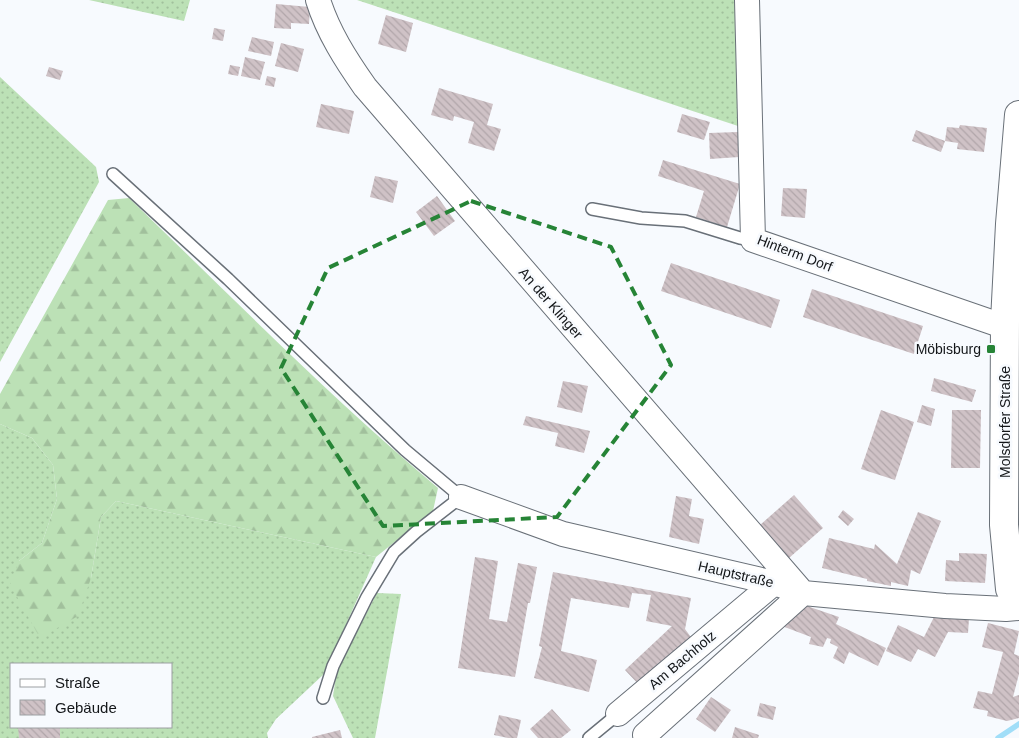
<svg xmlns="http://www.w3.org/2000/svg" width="1019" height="738" font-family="Arial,sans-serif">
<defs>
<pattern id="grass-dots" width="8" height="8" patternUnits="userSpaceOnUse" patternTransform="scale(1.25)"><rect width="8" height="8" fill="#bce1b6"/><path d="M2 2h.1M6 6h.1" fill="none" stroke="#a1c09c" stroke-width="1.8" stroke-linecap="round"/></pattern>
<pattern id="forest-firs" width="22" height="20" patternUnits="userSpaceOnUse" patternTransform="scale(1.25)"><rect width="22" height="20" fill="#bce1b6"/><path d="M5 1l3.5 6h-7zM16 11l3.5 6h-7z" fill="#a1c09c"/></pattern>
<pattern id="building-back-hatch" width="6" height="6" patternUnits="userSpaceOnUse" patternTransform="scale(1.25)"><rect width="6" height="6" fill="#cfc2c6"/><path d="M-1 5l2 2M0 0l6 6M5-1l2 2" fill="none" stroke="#b1a6aa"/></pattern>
</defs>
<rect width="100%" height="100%" fill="#f7fafe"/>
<!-- grass -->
<path fill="url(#grass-dots)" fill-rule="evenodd" d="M89,0H190L184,21Z
M357,0H737L741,127Z
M0,77L96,167L99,182L0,362Z
M0,424L32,438L53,465L57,499L42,543L19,561L91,578L101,517L116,501L376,557L324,674L276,719L267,733L268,738H0ZM11,664H171V727H11Z
M377,593L401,594L375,738H353L333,696L337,670Z"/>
<!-- forest -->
<path fill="url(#forest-firs)" d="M129,198C231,296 330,397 438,488L433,511L376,557L116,501L101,517L91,578L78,616L40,638L10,584L19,561L42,543L57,499L53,465L32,438L0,424V394L108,200Z"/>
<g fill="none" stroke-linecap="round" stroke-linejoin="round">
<!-- stream -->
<path stroke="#a1def8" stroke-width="5.5" d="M998,738L1019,724"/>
</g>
<!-- building -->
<path fill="url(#building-back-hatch)" d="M276,4L310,7L309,24L291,23V29L274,28Z
M386,15L413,23L406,52L378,44Z
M214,28L225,30L223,41L212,39Z
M252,37L274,42L271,56L248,51Z
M281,43L304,49L298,72L275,66Z
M245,57L265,62L260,80L241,76Z
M230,65L240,67L238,76L228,74Z
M49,67L63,71L60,80L46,76Z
M267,76L276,78L274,87L265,85Z
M439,88L493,104L487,125L501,129L494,151L468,143L474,122L454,116L453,121L431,115Z
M321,104L354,111L349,134L316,127Z
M682,114L710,122L704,140L677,132Z
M960,125L987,128L984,152L957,149L958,143L945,141L947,127L959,128Z
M916,130L945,141L941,152L912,141Z
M738,132L739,157L710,159L709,133Z
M663,160L740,184L727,227L696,217L704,191L658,176Z
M375,176L398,181L393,203L370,197Z
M783,188L807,189L805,218L781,216Z
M437,196L455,221L434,236L416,212Z
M671,263L780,300L771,328L661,291Z
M812,289L923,326L914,354L803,317Z
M934,378L976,390L972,402L931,391Z
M563,381L588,386L582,413L557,407Z
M922,405L935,409L931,426L917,422Z
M881,410L914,422L895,480L861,469Z
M952,410H981L980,468H951Z
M526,416L590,431L584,453L555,446L558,433L523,425Z
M1015,440H1019V524L1015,523Z
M794,495L823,528L789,558L760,525Z
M676,496L692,499L689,516L704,519L699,544L669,537Z
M843,510L854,519L848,526L838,517Z
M918,512L941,521L920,574L911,570L908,586L891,582V586L867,581V579L822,568L829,538L874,549L875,544L897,564Z
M959,553L987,554L985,583L945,581L946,560L959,561Z
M475,557L498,561L489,619L507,622L518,563L537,567L530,603H528L515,677L458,668Z
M553,572L691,598L685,629L693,640L642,688L625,670L672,626L646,621L651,595L632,593L629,608L571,598L561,651L597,660L589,692L534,678L542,647L539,646Z
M804,605L839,617L836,624L886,648L878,666L849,652L844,664L833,658L838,647L830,643L831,639L827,638L823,647L809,644L811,637L782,626Z
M934,617L969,619L968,633L948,632L935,657L918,649L911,662L886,651L898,625L924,637Z
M988,623L1019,631L1014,654L1019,656V674L1013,697L1019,695V718L1007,721L987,716L988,711L973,708L978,691L992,694L1003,652L982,647Z
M711,697L731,710L715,732L696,719Z
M760,703L776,707L773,720L757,716Z
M552,709L571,730L561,738H538L530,729Z
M499,715L521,720L517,738H508L494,735Z
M18,727H60V738H19Z
M735,727L759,735L758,738H732Z
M340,730L342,738H312V737Z"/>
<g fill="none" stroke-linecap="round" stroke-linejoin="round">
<!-- lane casing -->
<g stroke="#697078" stroke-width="14">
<path id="lane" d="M113,174L228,279L405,450L461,497L416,532L394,552L367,597L333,666L323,698
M592,209L641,218L685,221L740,238L753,240
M589,738L618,714"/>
</g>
<!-- street casing -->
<g stroke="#697078" stroke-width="26">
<path id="street" d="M318,0C328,32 346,60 365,87L803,593
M747,0L753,240L997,324L1005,321
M461,497L563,534L774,583L803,593L945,606L1006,609L1019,608
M618,714L774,583
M645,735L803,593"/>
</g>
<!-- secondary casing -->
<g stroke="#697078" stroke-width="30">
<path id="secondary" d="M1019,115L1010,224L1005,321L1004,525L1010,589L1019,606"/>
</g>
<!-- lane -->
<use href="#lane" stroke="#fff" stroke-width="11"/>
<!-- street -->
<use href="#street" stroke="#fff" stroke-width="24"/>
<!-- secondary -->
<use href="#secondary" stroke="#fff" stroke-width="28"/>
</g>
<!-- marked area -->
<path fill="none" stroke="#268436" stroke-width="4" stroke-dasharray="10 6" stroke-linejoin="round" d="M471,201L611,247L671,365L557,517L383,526L281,368L328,268Z"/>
<!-- markers -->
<rect fill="#268436" stroke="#f7fafe" stroke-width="2" x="986" y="344" width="10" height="10" rx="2.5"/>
<g text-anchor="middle" stroke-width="5" stroke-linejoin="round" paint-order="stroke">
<!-- street labels -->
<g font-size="14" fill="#131619" stroke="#f7fafe">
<text transform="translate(795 253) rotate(21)" y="5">Hinterm Dorf</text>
<text transform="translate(551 303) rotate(49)" y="5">An der Klinger</text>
<text transform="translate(1005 422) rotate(-90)" y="5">Molsdorfer Straße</text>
<text transform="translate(736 574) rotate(13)" y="5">Hauptstraße</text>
<text transform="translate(682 660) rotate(-40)" y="5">Am Bachholz</text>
</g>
<!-- poi labels -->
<g font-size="14" fill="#131619" stroke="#f7fafe" text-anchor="end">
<text x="981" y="354">Möbisburg</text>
</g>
</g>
<!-- legend -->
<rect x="10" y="663" width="162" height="65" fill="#f7fafe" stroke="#9c9fa2"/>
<rect x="20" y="679" width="25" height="8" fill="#ffffff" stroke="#9c9fa2"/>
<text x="55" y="688" font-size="15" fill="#131619">Straße</text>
<rect x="20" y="700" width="25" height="15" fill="url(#building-back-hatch)" stroke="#9c9fa2"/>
<text x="55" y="713" font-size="15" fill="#131619">Gebäude</text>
</svg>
